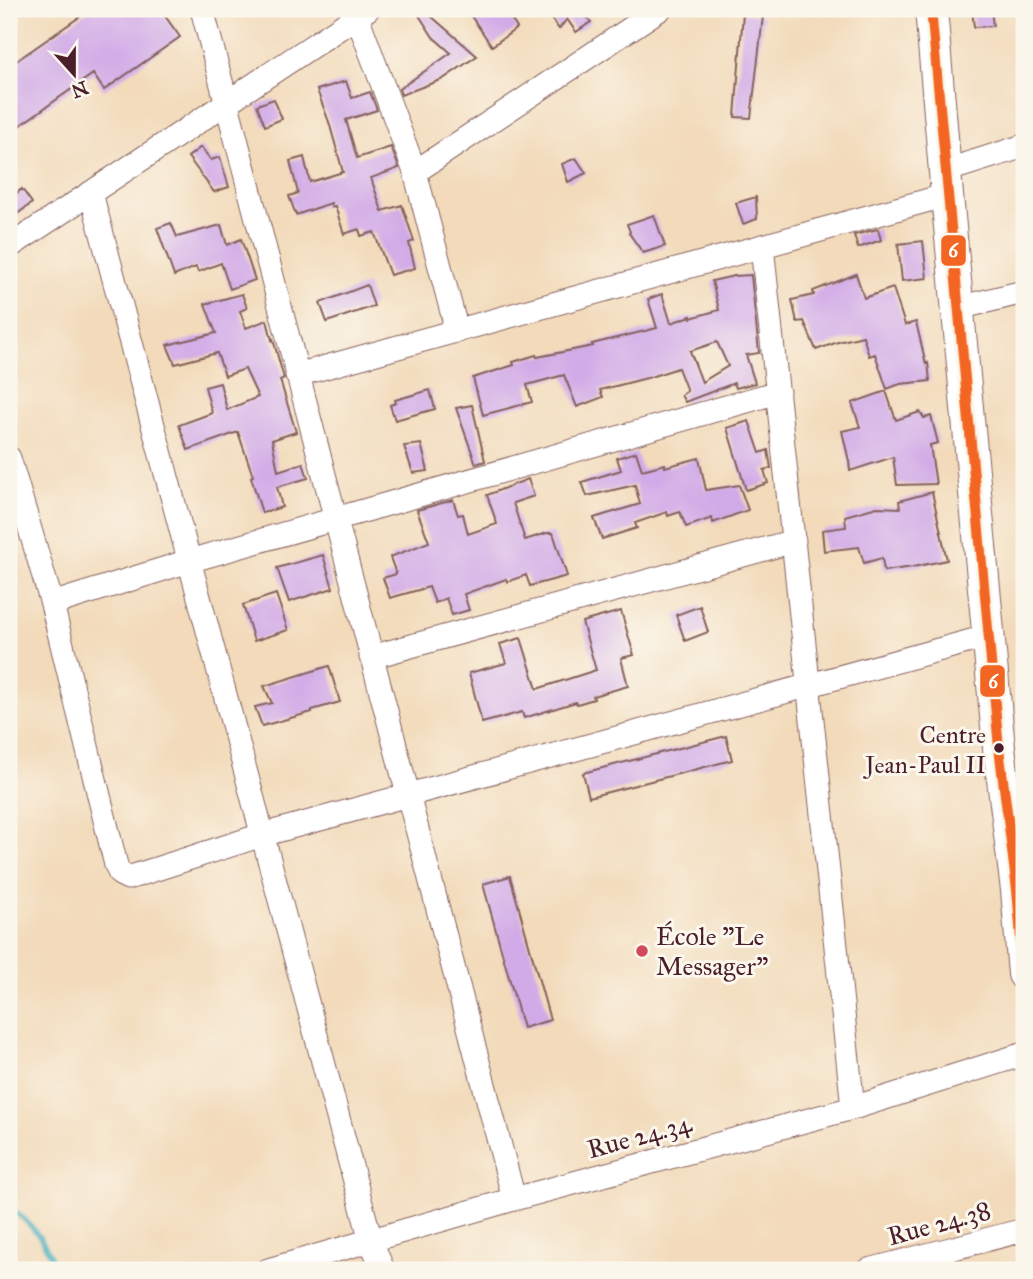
<svg xmlns="http://www.w3.org/2000/svg" width="1033" height="1279" font-family="'IM FELL Great Primer',serif">
<rect width="100%" height="100%" fill="#fbf7ec"/>
<filter id="ink" filterUnits="userSpaceOnUse"><feTurbulence type="fractalNoise" baseFrequency=".0143" numOctaves="2"/><feDisplacementMap in="SourceGraphic" scale="14" xChannelSelector="R" yChannelSelector="G"/><feConvolveMatrix kernelMatrix="1 2 1 2 8 2 1 2 1" color-interpolation-filters="sRGB"/></filter>
<filter id="wash" filterUnits="userSpaceOnUse"><feTurbulence type="fractalNoise" baseFrequency=".00686" numOctaves="4" result="noise"/><feDisplacementMap in="SourceGraphic" scale="28" xChannelSelector="R" yChannelSelector="G"/><feGaussianBlur stdDeviation="1.57" result="paint"/><feColorMatrix in="noise" values="0 0 0 0 0 0 0 0 0 0 0 0 0 0 0 0 0 1.4 0 .05"/><feComposite in="paint" operator="in"/></filter>
<g filter="url(#wash)">
<rect width="100%" height="100%" fill="#f2daba"/>
<g fill="none" stroke-linecap="round" stroke-linejoin="round">
<!-- stream -->
<path stroke="#40aebc" stroke-width="5" d="M9,1208C31,1221 49,1246 55,1270"/>
</g>
<g id="blocks">
<!-- building -->
<path fill="#d1abe7" fill-rule="evenodd" d="M91,9H160L180,37L104,90L93,74L9,133V66Z
M415,9H423L477,56L443,79L401,95L399,89L451,53L433,37Z
M466,9H498L503,16L507,13L517,28L492,46Z
M544,9H581L591,22L576,32L567,19L559,29Z
M972,9H991L993,26L974,27Z
M743,13L763,16L751,118L735,117Z
M346,81L352,98L370,92L377,110L346,120L357,158L391,147L399,168L371,178L382,211L402,205L414,241L409,243L415,268L390,275L374,232L361,236L359,229L344,234L335,206L332,207L331,203L296,215L289,196L298,193L290,161L304,157L310,182L343,172L329,122L317,90Z
M274,99L282,119L265,126L257,105Z
M201,147L211,160L220,157L229,187L214,192L188,157Z
M576,158L586,173L568,182L562,164Z
M22,189L32,203L9,220V199Z
M756,197L757,219L743,224L736,203Z
M654,215L665,246L643,253L629,233L630,232L627,224Z
M171,223L177,237L221,225L227,245L241,239L255,280L230,289L221,263L198,272L196,267L174,276L157,228Z
M878,229L881,240L858,248L854,235Z
M923,241L927,278L902,281L898,244Z
M856,274L864,298L893,288L905,325L916,322L926,364L928,363L930,381L900,384L887,389L875,354L869,356L863,336L838,342L816,350L804,321L797,322L792,300L814,295L813,291Z
M751,275L759,353L746,355L755,383L736,388L734,383L685,402L681,395L687,391L678,368L647,378L600,390L603,397L577,407L564,375L527,385L532,402L483,415L473,378L514,365L513,362L536,355L537,357L593,346L592,344L657,328L648,299L662,294L671,323L691,316V318L719,310L712,281L734,276ZM717,342L728,366L702,382L690,351Z
M367,285L374,306L327,322L320,303Z
M242,294L247,308L240,311L246,328L267,320L272,340L273,339L283,375L284,378L280,380L296,432L272,440L278,471L303,463L308,478L277,487L282,507L262,513L251,477L253,476L238,432L188,450L179,425L212,413L205,387L220,383L227,410L258,397L245,369L225,376L217,353L175,364L167,345L216,333L205,304Z
M430,390L435,409L395,420L390,405L396,403L395,400Z
M886,391L896,420L920,412L924,418L931,416L938,443L930,445L936,484L897,485L893,457L850,471L849,461L842,431L860,427L852,403Z
M472,405L485,461L476,464L456,408Z
M749,421L760,453L768,450L771,468L764,470L768,483L746,490L727,428Z
M421,444L428,471L413,473L404,446Z
M636,452L642,470L665,464V467L699,458L706,490L739,485L748,510L713,523L712,518L686,527L680,512L668,516L667,512L635,523L637,528L602,539L594,518L640,504L635,485L587,496L582,482L621,470L617,458Z
M528,479L534,496L513,503L525,540L547,533H553L567,576L530,586L526,575L507,582L506,579L464,594L469,610L452,615L446,598L435,603L429,587L390,598L383,578L396,574L390,557L429,542L417,510L453,500L458,515L463,514L468,534L497,524L487,495Z
M932,492L947,560L913,567L884,571L882,558L864,563L859,547L824,551L822,530L846,527L845,516L877,507L900,508L899,501Z
M323,555L333,588L289,602L277,568Z
M276,594L288,630L254,641L243,605Z
M700,606L708,632L685,641L676,615Z
M621,611L634,655L621,658L628,686L593,696L594,699L577,704L576,702L524,718L522,712L482,723L469,673L506,663L500,644L521,638L537,689L596,670L582,622Z
M329,666L340,702L312,710V712L262,726L255,707L272,703L264,686Z
M726,736L732,760L589,797L583,773Z
M510,876L550,1020L523,1028L483,884Z"/>
</g>
</g>
<g filter="url(#ink)">
<use href="#blocks" fill-opacity="0" stroke="#85605d" stroke-width="2"/>
<g fill="none" stroke-linecap="round" stroke-linejoin="round">
<!-- street casing -->
<g stroke="#85605d" stroke-width="25">
<path id="street" d="M202,9L514,1199
M357,16L415,172L457,331
M945,171L1024,146
M415,172L660,9
M91,193L371,1241L383,1270
M762,246L853,1108
M9,247L368,9
M958,308L1024,292
M297,375L947,195
M9,458L52,604L116,865L120,874L128,878L262,835L989,636
M52,604L189,561L778,392
M371,657L794,541
M268,1270L514,1199L853,1108L1024,1054
M869,1270L1024,1230"/>
</g>
<!-- secondary casing -->
<g stroke="#85605d" stroke-width="34">
<path id="secondary" d="M931,9L947,195L999,748L1017,890L1024,974"/>
</g>
<!-- street -->
<use href="#street" stroke="#fff" stroke-width="23"/>
<!-- secondary -->
<use href="#secondary" stroke="#fff" stroke-width="32"/>
<!-- bus-1 casing -->
<g stroke="#fbf7ec" stroke-width="16">
<path id="bus-1" d="M931,9L999,748L1017,890L1024,974"/>
</g>
<!-- bus-1 -->
<use href="#bus-1" stroke="#f26522" stroke-width="10"/>
</g>
</g>
<!-- markers -->
<circle fill="#4a1f2b" stroke="#fbf7ec" stroke-width="2.5" cx="999" cy="748" r="6"/>
<circle fill="#d1495b" stroke="#fbf7ec" stroke-width="2.5" cx="642" cy="951" r="7"/>
<g text-anchor="middle" stroke-width="6" stroke-linejoin="round" paint-order="stroke">
<!-- bus labels -->
<g font-size="24" fill="#4a1f2b" stroke="#fbf7ec" text-anchor="end">
<text x="986" y="743">Centre<tspan x="986" dy="30">Jean-Paul II</tspan></text>
</g>
<!-- poi labels -->
<g font-size="26" fill="#4a1f2b" stroke="#fbf7ec" text-anchor="start">
<text x="656" y="945">École "Le<tspan x="656" dy="30">Messager"</tspan></text>
</g>
<!-- street labels -->
<g font-size="26" fill="#4a1f2b" stroke="#fbf7ec">
<text transform="translate(639 1136) rotate(-15)" y="9">Rue 24.34</text>
<text transform="translate(939 1223) rotate(-15)" y="9">Rue 24.38</text>
</g>
</g>
<g stroke="#fbf7ec" stroke-width="2.5">
<rect x="940" y="234" width="27" height="33" rx="7" fill="#f26522"/>
<rect x="979" y="664" width="27" height="34" rx="7" fill="#f26522"/>
</g>
<g font-size="19" text-anchor="middle" font-weight="bold" fill="#fff">
<text x="953" y="257">6</text>
<text x="993" y="688">6</text>
</g>
<!-- margin -->
<rect width="1033" height="1279" fill="none" stroke="#fbf7ec" stroke-width="35"/>
<!-- north arrow -->
<g transform="translate(74 74) rotate(159)" stroke="#fbf7ec" stroke-width="5" paint-order="stroke">
<path d="M0-5L12 26L0 18L-12 26Z" fill="#4a1f2b"/>
<text y="-10" font-size="19" font-weight="bold" text-anchor="middle" fill="#4a1f2b">N</text>
</g>
</svg>
